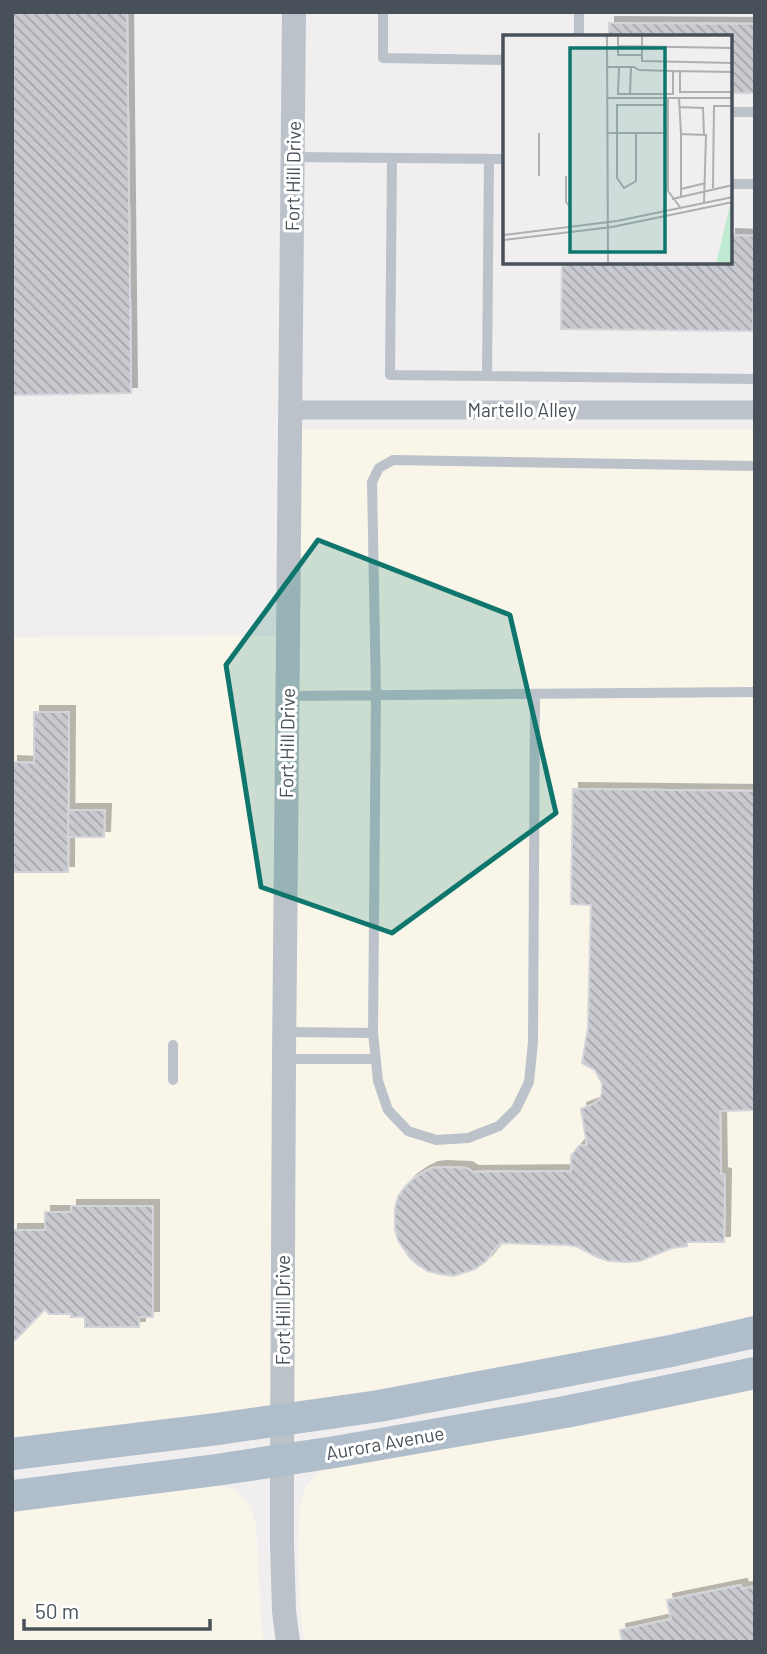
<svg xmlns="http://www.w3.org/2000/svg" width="767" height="1654" font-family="Barlow,sans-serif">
<defs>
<pattern id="building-back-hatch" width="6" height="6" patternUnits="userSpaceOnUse" patternTransform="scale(1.75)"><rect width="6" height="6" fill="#c9cad0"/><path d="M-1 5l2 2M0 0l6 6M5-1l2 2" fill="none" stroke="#a5a6ac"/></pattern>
<filter id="shadow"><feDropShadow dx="6" dy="-6" stdDeviation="0" flood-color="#0004"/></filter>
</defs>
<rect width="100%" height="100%" fill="#f0eeee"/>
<!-- commercial -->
<path fill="#faf5e9" d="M283,429H755V1315L591,1350L358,1393L225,1414L12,1437V637L281,636Z
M755,1389V1642H304L300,1607L298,1550L300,1504L305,1489L313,1477L322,1470L592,1424Z
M217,1485L233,1489L251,1507L256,1526L261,1619L264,1642H12V1510Z"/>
<!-- building -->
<path fill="url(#building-back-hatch)" stroke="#d3d4d9" stroke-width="2" filter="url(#shadow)" d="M12,12H127L131,393L12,395Z
M609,23L755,24V93H730V37H609Z
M730,235L755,236L753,331L561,329L562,262H730Z
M34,712H69L68,872H12V762L34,763Z
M573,789L755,791V1110L720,1111L721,1174L725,1175L724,1242H687V1246L672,1248L640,1261L626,1262L609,1261L597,1257L578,1247L569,1245L500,1243L486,1261L475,1269L453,1276L440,1274L428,1271L418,1265L410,1258L398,1240L395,1230V1208L398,1197L405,1187L412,1180L422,1173L432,1168L441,1167L466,1168L473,1172L571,1171V1156L579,1146L587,1145L581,1109L594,1104L600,1099L602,1092V1083L595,1070L582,1063L588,1028L591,905L571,904Z
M68,810H105L104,837H68Z
M71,1206H153V1317H139V1327H85V1317H71V1314H49L45,1309L12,1343V1230H45V1212H71Z
M741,1585L742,1589L755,1586V1642H622L620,1630L671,1619L667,1600Z"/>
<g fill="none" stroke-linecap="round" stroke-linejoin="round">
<!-- service -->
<path stroke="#bbc2c9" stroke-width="10" d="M383,12V58L504,60
M579,12V37
M730,112H755
M293,157L504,159
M392,158L390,375L755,379
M730,184H755
M487,376L489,159
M535,694L533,1042L529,1082L516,1109L499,1126L468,1138L436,1140L408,1131L388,1110L378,1081L373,1033L376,695L372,482L379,468L393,460L755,466
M288,696L755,692
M286,1032L373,1033
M173,1045V1080
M285,1059H375"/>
<!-- minor -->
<path stroke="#bbc2c9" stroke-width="19" d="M290,410H755"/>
<!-- tertiary -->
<path stroke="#bbc2c9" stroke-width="24" d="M288,1642L284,1611L282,1545V1460L284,1059L294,12"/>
<!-- primary -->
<path stroke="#b0bdca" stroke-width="32" d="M12,1454L217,1429L379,1406L671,1351L755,1332
M12,1496L216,1470L335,1452L565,1412L755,1373"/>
</g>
<!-- marked area -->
<path fill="#0f766e" fill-opacity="0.2" stroke="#0f766e" stroke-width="5" stroke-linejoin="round" d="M318,540L510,615L556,813L392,933L261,887L226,665Z"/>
<g text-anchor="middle" stroke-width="6" stroke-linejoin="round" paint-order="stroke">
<!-- street labels -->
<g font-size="19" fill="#485159" stroke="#fff">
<text transform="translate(293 176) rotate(-89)" y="7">Fort Hill Drive</text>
<text x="522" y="417">Martello Alley</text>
<text transform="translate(287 743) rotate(-89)" y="7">Fort Hill Drive</text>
<text transform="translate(283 1310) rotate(-90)" y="7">Fort Hill Drive</text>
<text transform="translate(385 1443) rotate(-10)" y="7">Aurora Avenue</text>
</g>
</g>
<!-- overview -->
<g transform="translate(503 35)">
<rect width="229" height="229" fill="#f0eeee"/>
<path d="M229,169V229H213L227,170Z" fill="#c0ead1"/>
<path fill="none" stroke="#adafb2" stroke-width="2" d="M104,0L105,229M115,0V20H138M117,0H141M139,1V26L230,28M115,11L230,13M104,32H131L136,35L170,36V59H115L116,32M177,35V57H230M170,36L230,37M127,58L128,32M103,63H230M165,63V156L177,172M176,63L178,99M176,72L200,73L201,100M103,98H165M133,98V146L121,153L114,143V70H165M36,141V98M63,141V167L67,172M210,153L211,71H230M178,154L203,148M178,162V99L203,100L201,167M169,164L230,150M0,200L114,186L230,162M0,205L109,192L230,167"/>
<path fill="#0f766e" fill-opacity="0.15" stroke="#0f766e" stroke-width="3.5" d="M67,13H162V217H67Z"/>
<rect width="229" height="229" fill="none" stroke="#485159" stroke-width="3.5"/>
</g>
<!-- border -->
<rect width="767" height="1654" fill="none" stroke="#485159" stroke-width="28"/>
<!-- scale -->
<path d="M24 1619v10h186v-10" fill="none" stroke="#485159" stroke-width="3.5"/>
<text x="35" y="1619" font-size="21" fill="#485159" stroke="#ffffff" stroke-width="5" paint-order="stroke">50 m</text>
</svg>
